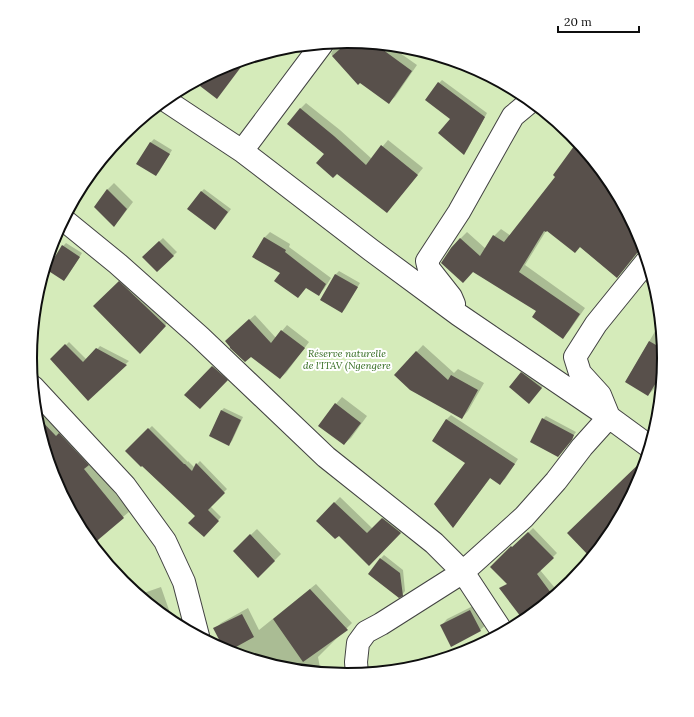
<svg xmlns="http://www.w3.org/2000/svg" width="694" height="717" font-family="Lora,serif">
<rect width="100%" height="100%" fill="#fffcf2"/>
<!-- green -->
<path fill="#d5ebba" d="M31 359a316 316 0 1 1 632 0a316 316 0 1 1-632 0Z"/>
<!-- shadow -->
<path fill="#0003" d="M347,42L390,46L417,65L395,97L389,102L360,82L358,84L331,54L335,46V43Z
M238,62L242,65L204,83L200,80L226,66Z
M442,80L487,113L467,150L451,118L439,83Z
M306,103L340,130L372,159L388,140L423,168L392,206L325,154L300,109Z
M154,139L172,150L159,172L156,175L138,164L151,142Z
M592,160L611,183L640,237V250L623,271L617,277L580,247L547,230L546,231L525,265L585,308L569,331L563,337L537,310L451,248L467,232L486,249L494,236L501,229L511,236L589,165Z
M114,183L133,202L120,219L114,226L95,207L108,189Z
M204,189L231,209L218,226L201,192Z
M270,232L290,244L289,247L331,278L324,289L318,294L306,287L298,297L282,273L254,256L265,237Z
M163,238L177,252L157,271L143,257Z
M66,243L82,253L67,277L64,280L63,246Z
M339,271L360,283L345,309L342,312L321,300L336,274Z
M124,277L170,320L140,352L95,306Z
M255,315L276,338L287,325L309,342L286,373L280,378L231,336Z
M661,325L664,359L661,393L655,388L648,395L626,381L657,328Z
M69,342L87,360L100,346L129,361L88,399L52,359Z
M423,345L454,373L458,369L484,383L468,411L462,418L395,375Z
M216,364L230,377L200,408L186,395Z
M525,370L545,384L532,399L522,373Z
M342,397L367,416L351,438L344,444L336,404Z
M34,401L90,463L130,511L91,544L83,534L54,480L36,420Z
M224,408L243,417L232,441L229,444L221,411Z
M451,415L518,459L505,479L500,483L491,477L457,522L453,527L466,462L433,441L447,419Z
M546,416L576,432L561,453L543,419Z
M152,426L188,462V461L195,468L197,464L200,461L227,489L210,506L221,517L204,536L196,516L126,451Z
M644,467L640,480L610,535L592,557L569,533Z
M340,497L373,529L388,513L405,528L369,564L339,534L317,521Z
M533,528L557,553L540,570L555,588L557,595L525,620L520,614L505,556Z
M257,529L281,554L274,561L240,545Z
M384,555L403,570L405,591L402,595L381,558Z
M316,584L352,623L318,657L321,673L285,669L226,651L215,629L221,623L248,608L259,630Z
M161,587L169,610L164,616L138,595Z
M477,604L487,624L480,630L441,626L447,619Z"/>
<!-- building -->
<path fill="#58504b" d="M348,42L378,45L386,52L412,71L389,104L360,83L358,85L332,56Z
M247,59L217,99L200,86L208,75L226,66Z
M438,82L485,117L464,155L438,133L450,119L425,100Z
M300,108L334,136L366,165L381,145L418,175L387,213L337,174L333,178L316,163L324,154L287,124Z
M150,142L170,154L156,176L136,164Z
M577,142L611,183L640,237L644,249L637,253L617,278L580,247L575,253L547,231L546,232L544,231L519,272L580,314L563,339L532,317L536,311L473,272L463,283L441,263L451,248L460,238L480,256L493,235L504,242L555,177L553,175Z
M107,189L127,209L114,227L94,207Z
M201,191L228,212L215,230L187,209Z
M264,237L286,250L285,252L326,284L319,296L306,288L298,298L274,281L280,273L252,257Z
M159,241L174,256L157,272L142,257Z
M62,245L80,257L64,281L47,270Z
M335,274L358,287L342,313L320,300Z
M651,275L656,291L646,282Z
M119,281L166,326L140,354L93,306Z
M249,319L271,343L281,330L305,348L280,379L251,357L245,362L230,348V347L225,341Z
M649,341L663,349L664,359L663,371L648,396L625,382Z
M65,344L83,362L96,348L127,365L88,401L50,359Z
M416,351L448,380L451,375L478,390L462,419L410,390L394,375Z
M212,366L228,380L200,409L184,395Z
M521,372L542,388L529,404L509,387Z
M335,403L361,423L344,445L318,426Z
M221,410L241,420L229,446L209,436Z
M35,414L56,436L59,433L89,465L84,469L124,518L92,545L83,534L54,480L36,420Z
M542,418L574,435L572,440L558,457L530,442Z
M446,419L515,464L500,485L490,478L453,528L434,504L465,463L432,441Z
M148,428L184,464H185L192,471L196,463L225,493L208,510L219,521L204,537L188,523L195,516L142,466L141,467L125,451Z
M645,458L646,459L640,480L610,535L600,548L590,557L567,533Z
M334,502L367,533L382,518L401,533L369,566L339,536L335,539L316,521Z
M528,532L554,558L537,574L554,597L524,621L499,588L507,584L490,567L511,546L512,547Z
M250,534L275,561L258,578L233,551Z
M380,558L400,573L403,596L399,598L368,574Z
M310,589L348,630L303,662L273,619Z
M470,610L481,631L451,647L440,625Z
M242,614L254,637L227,652L225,651L213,628Z"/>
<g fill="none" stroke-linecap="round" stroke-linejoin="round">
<!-- minor casing -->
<g stroke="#424242" stroke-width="24">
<path id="minor" d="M165,100L242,151L371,250L459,315L609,417L650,447
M242,151L322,44
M64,220L118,264L200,337L326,457L434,543L463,572L503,633
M454,304L451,297L429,269L427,261L459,212L513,116L531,101
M33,387L125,486L165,541L184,582L198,636
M357,674L356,662L358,643L366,632L381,624L463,572L524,517L556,481L582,447L609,417L600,395L580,373L575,357L596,324L647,261"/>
</g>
<!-- minor -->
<use href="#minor" stroke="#fff" stroke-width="22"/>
</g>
<g text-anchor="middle" stroke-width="4" stroke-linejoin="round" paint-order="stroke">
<!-- park labels -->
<g font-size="10" font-style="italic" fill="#30691d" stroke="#fff">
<text x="347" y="357">Réserve naturelle<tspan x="347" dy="12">de l'ITAV (Ngengere</tspan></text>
</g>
</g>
<!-- crop -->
<path d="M0 0H694V717H0ZM37 358a310 310 0 1 1 620 0a310 310 0 1 1-620 0Z" fill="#fff" fill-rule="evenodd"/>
<path fill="none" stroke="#0f0f0f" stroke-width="2" d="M37 358a310 310 0 1 1 620 0a310 310 0 1 1-620 0Z"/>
<!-- scale -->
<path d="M558 26v6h81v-6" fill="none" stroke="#0f0f0f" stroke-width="2"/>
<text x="564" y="26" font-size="12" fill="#0f0f0f" stroke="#ffffff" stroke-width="3" paint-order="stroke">20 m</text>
</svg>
